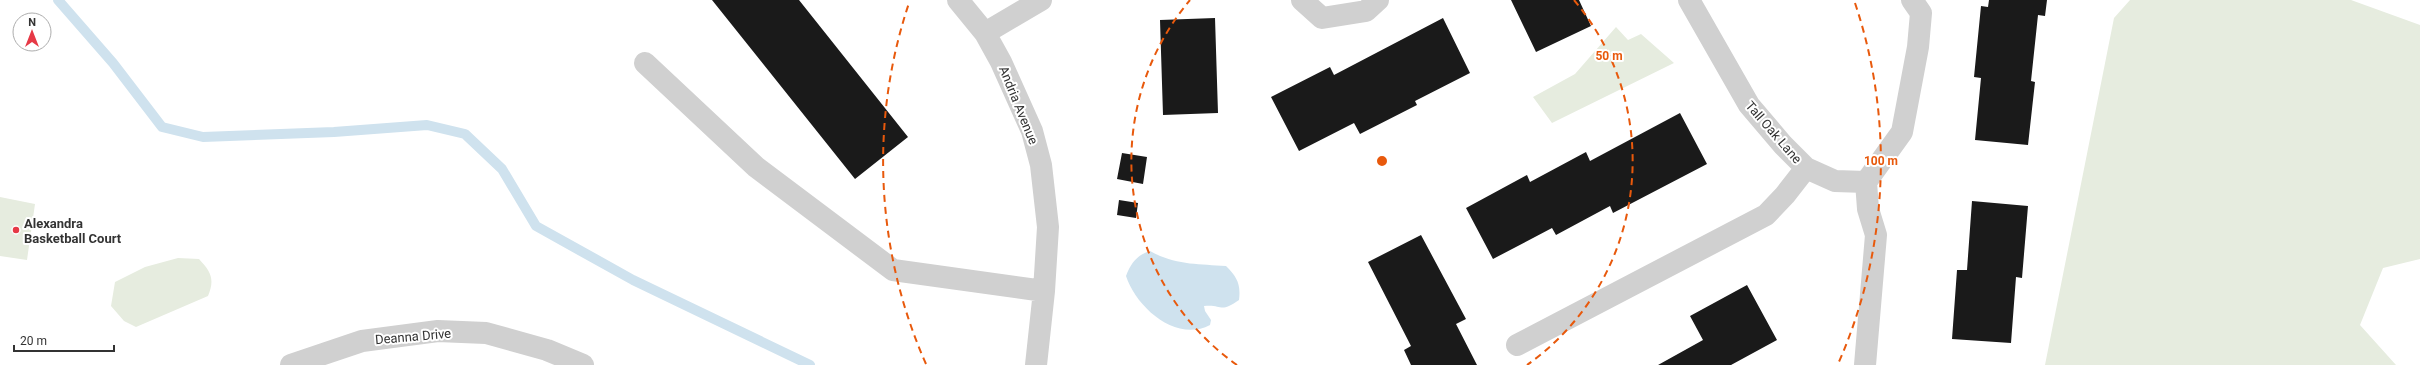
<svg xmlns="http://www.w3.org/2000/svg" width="2420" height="365" font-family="Roboto,sans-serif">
<rect width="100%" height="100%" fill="#fff"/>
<!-- green -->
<path fill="#e6ecdf" d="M2130,0H2351L2420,25V259L2383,268L2360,325L2396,365H2045L2114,18Z
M1616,27L1628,40L1641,34L1674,63L1552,123L1533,97L1575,74Z
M0,197L35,204L27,260L0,256Z
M178,258L199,259C211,272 215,279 208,296L136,327L124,321L111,306L115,282L145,267Z"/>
<!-- water -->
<path fill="#cfe2ee" d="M1150,251C1175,265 1198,264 1226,266C1237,277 1241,284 1239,300C1219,314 1223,304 1204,306L1205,311L1211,320L1210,325C1176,343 1136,307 1126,276C1131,263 1137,255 1150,251Z"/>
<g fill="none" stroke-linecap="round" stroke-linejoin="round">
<!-- stream -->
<path stroke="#cfe2ee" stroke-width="10" d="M58,0L113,63L162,127L203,137L334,132L427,125L465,134L502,169L536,226L633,280L810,365"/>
</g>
<!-- building -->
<path fill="#1a1a1a" d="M712,0H799L908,137L855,179Z
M1511,0H1579L1591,26L1536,52Z
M1989,0H2047L2045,16L2038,15L2031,81L2035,82L2028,145L1975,140L1981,78L1974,77L1981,6L1988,7Z
M1215,18L1218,113L1163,115L1160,20Z
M1443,18L1470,73L1415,101L1417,105L1360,134L1354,123L1299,151L1271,97L1330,67L1334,75Z
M1680,113L1707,164L1613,213L1610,206L1556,235L1552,228L1493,259L1466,208L1527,175L1530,182L1586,152L1590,161Z
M1122,153L1147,157L1143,184L1117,179Z
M1119,200L1138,203L1136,218L1117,215Z
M1972,201L2028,206L2022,278L2016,277L2011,343L1952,339L1957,270H1967Z
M1421,235L1466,319L1456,324L1477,365H1411L1404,350L1411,346L1368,262Z
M1747,285L1777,340L1731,365H1658L1703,340L1690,316Z"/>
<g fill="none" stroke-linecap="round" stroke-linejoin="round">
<!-- minor -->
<path stroke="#d0d0d0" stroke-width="22" d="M958,0L985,33L1001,62L1032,131L1041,165L1048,227L1044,291L1036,365
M1302,0L1322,18L1366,11L1378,0
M1689,0L1749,105L1783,145L1806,168L1835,181L1866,182
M985,33L1041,0
M645,63L756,167L893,270L1044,291
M1517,345L1766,215L1785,195L1806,168
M291,365L362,341L438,331L486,333L547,350L583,365
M1865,365L1876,235L1868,209L1866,182L1902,132L1918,47L1921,13L1912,0"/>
</g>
<!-- distance rings -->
<g fill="none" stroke="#e8590c" stroke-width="2" stroke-dasharray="7 5">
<path d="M1237 365A250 250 0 0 1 1190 0M1574 0A250 250 0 0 1 1527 365"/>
<path d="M926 364A499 499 0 0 1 909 3M1855 3A499 499 0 0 1 1838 364"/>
</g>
<!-- markers -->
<circle fill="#e63946" stroke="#fff" stroke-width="1.5" cx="16" cy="230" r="4"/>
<g text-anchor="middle" stroke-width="4" stroke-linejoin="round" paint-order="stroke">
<!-- street labels -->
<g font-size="13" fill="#333" stroke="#fff">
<text transform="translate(1019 105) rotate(68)" y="5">Andria Avenue</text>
<text transform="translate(1774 132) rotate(49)" y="5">Tall Oak Lane</text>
<text transform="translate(413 336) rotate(-5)" y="5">Deanna Drive</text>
</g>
<!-- poi labels -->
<g font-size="13" font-weight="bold" fill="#333" stroke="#fff" text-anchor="start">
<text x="24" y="228">Alexandra<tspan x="24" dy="15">Basketball Court</tspan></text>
</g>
</g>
<circle cx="1382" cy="161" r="6" fill="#e8590c" stroke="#fff" stroke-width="2"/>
<g font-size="12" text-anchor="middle" font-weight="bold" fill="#e8590c" stroke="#fff" stroke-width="4" stroke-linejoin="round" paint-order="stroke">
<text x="1609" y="60">50 m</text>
<text x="1881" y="165">100 m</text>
</g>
<!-- north arrow -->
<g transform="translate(32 32)"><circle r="19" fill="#ffffff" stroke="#adadad"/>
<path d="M0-3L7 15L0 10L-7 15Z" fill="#e63946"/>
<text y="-6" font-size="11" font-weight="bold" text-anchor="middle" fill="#333333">N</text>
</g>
<!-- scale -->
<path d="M14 345v6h100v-6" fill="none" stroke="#333333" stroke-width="2"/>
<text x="20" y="345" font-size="12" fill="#333333" stroke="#ffffff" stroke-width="3" paint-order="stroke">20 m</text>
</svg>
